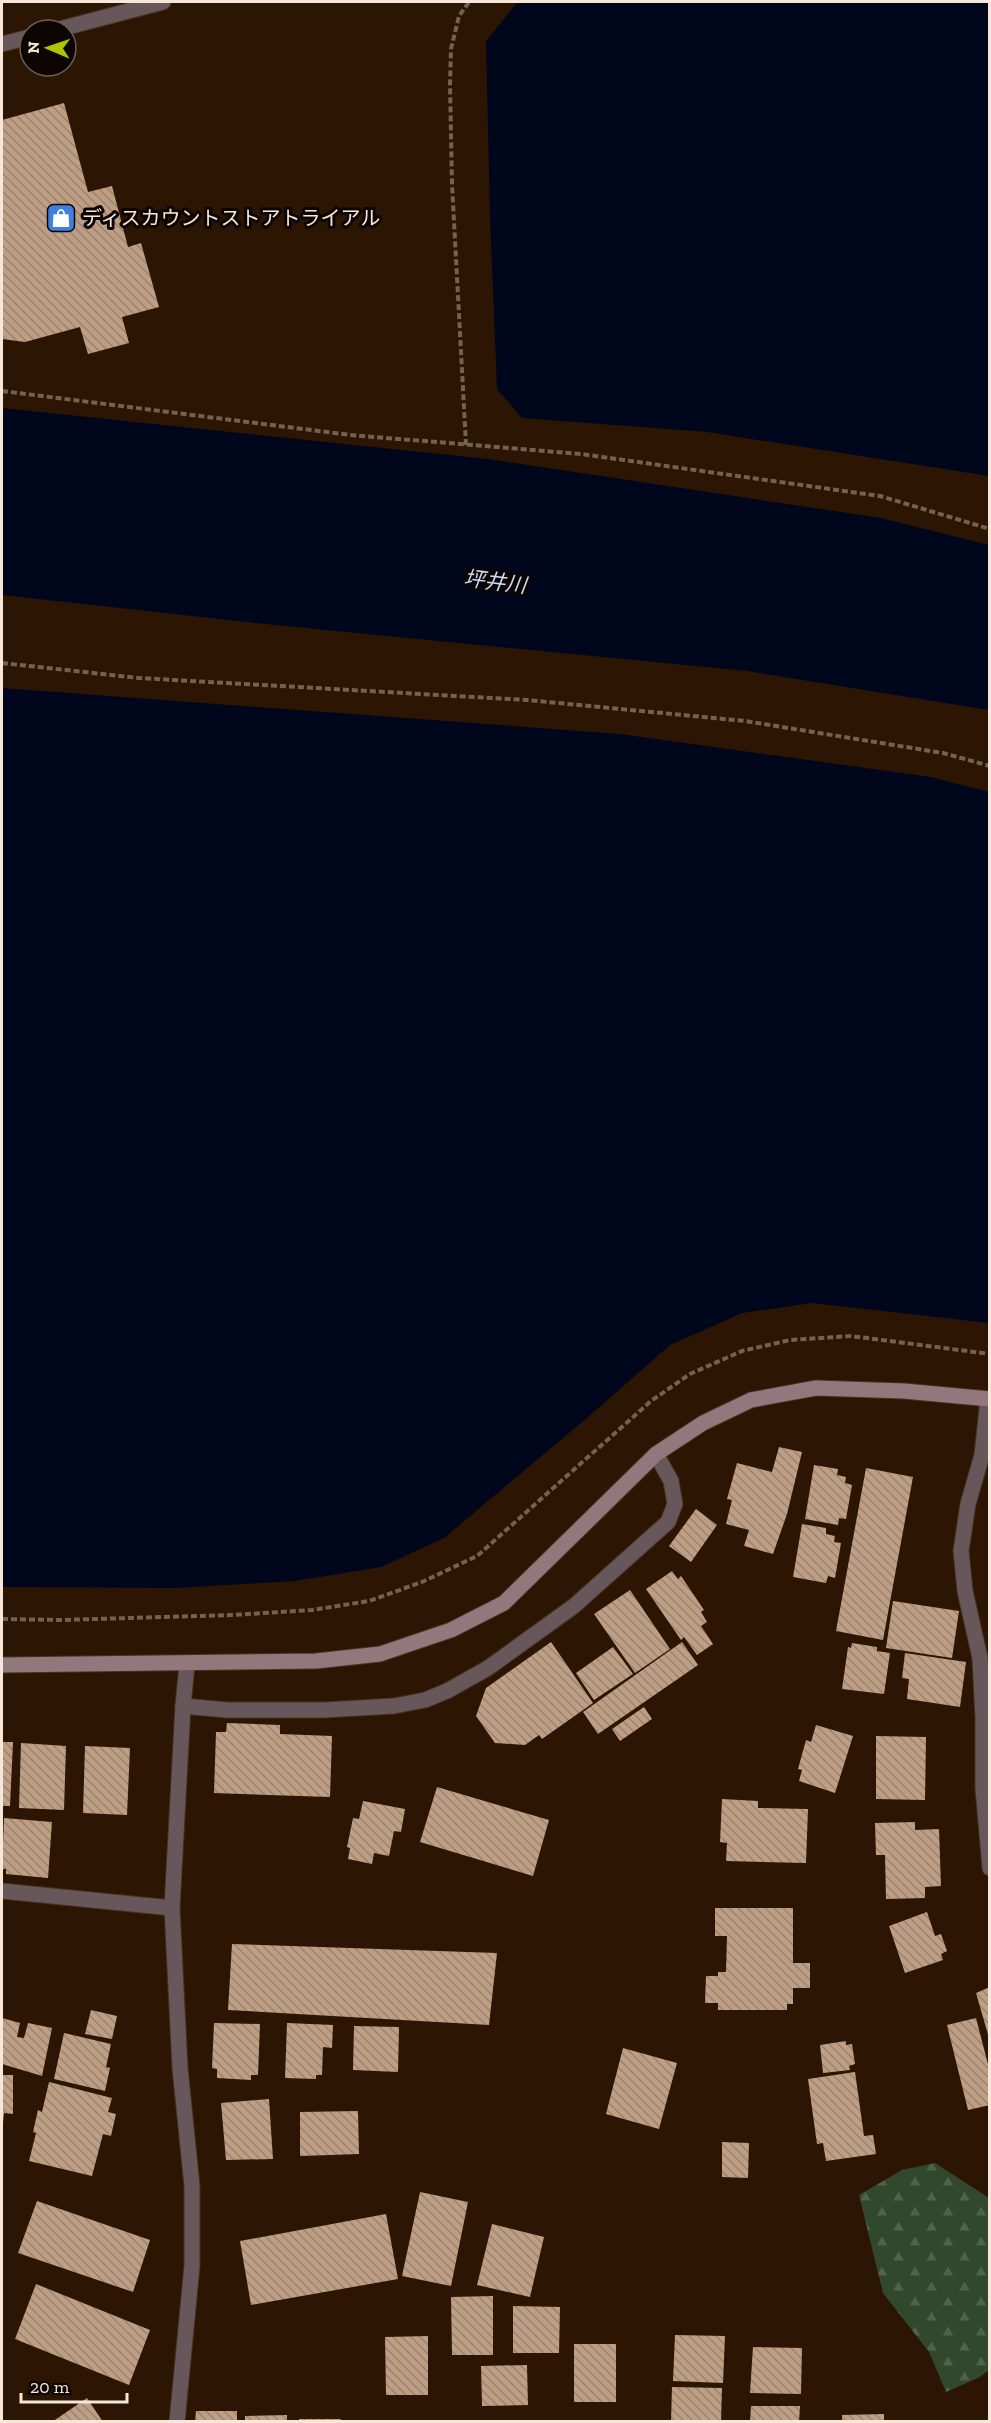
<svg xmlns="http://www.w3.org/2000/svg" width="991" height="2423" font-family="'Zilla Slab','Noto Sans JP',serif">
<defs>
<pattern id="forest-firs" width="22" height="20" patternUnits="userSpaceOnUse" patternTransform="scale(1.5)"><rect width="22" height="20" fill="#31482d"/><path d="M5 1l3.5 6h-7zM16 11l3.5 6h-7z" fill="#4f624b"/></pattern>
<pattern id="building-back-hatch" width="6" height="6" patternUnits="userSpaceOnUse" patternTransform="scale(1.5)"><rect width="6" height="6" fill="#be9e84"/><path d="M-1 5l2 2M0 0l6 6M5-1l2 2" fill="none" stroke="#9b8370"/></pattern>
</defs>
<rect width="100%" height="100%" fill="#2c1603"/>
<!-- forest -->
<path fill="url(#forest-firs)" d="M935,2163L989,2198V2370L980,2377L946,2392L929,2352L883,2293L859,2195L902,2170Z"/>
<!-- water -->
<path fill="#00061c" d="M524,2H989V476L707,432L522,418L497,389L490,216L486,41L516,4Z
M2,408L488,459L881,518L989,545V710L747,671L275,625L2,595Z
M2,688L620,734L931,777L989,792V1323L812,1303L742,1313L670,1345L588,1417L444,1538L381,1567L295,1581L177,1588L2,1587Z"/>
<!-- building -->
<path fill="url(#building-back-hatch)" d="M64,103L88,192L112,186L128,247L141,243L159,307L122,317L129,343L88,354L80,327L25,342L2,339V120Z
M779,1447L802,1452L787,1514L773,1554L744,1546L749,1530L726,1524L732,1500L727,1499L737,1463L772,1472Z
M814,1465L838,1469L837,1475L846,1477L845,1483L852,1485L846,1519L839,1518L838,1525L805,1519Z
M866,1468L913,1477L883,1640L836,1631Z
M696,1509L717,1525L691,1562L669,1546Z
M802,1524L826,1528V1534L835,1536L834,1542L841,1543L835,1578L828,1576L826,1583L793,1577Z
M672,1571L678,1579L681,1576L704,1610L701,1612L707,1622L701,1626L713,1644L697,1655L684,1637L681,1640L646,1589Z
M630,1590L670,1649L635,1673L594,1614Z
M893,1601L959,1611L952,1658L886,1648Z
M551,1642L593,1703L542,1739L539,1735L525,1745L495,1743L476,1716L486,1688Z
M682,1642L698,1665L598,1734L583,1712Z
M852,1643L877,1647V1651L890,1653L884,1694L842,1689L848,1647L851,1648Z
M613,1647L633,1674L594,1700L576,1673Z
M905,1653L966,1662L960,1707L907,1699L909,1679L902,1678Z
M644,1707L652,1719L620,1741L612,1729Z
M227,1723L280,1725V1734L332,1736L330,1797L214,1793L216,1732H226Z
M816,1725L853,1736L835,1793L799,1781L802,1770L798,1769L806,1740L811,1742Z
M876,1736L926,1737L925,1800L876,1799Z
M2,1742H13L10,1806H2Z
M21,1743L66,1746L64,1810L19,1808Z
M85,1746L130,1748L127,1815L83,1813Z
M437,1787L549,1820L533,1876L420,1842Z
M722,1799L758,1801V1808L808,1809L806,1863L726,1861L727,1843L720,1842Z
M363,1801L405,1809L401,1832L394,1831L389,1856L374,1853L372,1864L348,1859L350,1848L347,1847L353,1818L359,1819Z
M4,1818L52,1822L48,1878L6,1874V1869H2Z
M915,1822V1830L939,1829L941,1886L925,1887V1898L886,1899L885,1855H876L875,1823Z
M715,1908H793V1963H810V1988H793V2004H787V2010H718V2003H705L706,1976H718V1972H726L727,1936H715Z
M927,1912L935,1936L941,1934L947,1951L941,1954L943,1960L905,1973L889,1926Z
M232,1944L497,1953L489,2025L228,2010Z
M990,1987V2038H989L976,1993Z
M91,2010L117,2016L112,2039L85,2034Z
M2,2018L20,2023L17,2037L24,2038L28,2023L52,2028L42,2076L2,2064Z
M976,2018L990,2072V2105L968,2110L947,2025Z
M214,2023L260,2024L258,2075H251V2080L217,2078V2069L212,2068Z
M287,2023L333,2025L332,2048L323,2047L322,2075H316V2079L285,2078Z
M354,2026L399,2027L398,2072L353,2070Z
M64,2033L111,2044L106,2067L110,2068L105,2091L54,2079Z
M846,2041V2045L852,2044L855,2064L849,2066L850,2070L823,2073L820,2045Z
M623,2048L677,2063L659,2129L606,2114Z
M855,2072L864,2136L873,2135L876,2154L826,2161L823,2143L817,2144L808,2079Z
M2,2075H13V2114L4,2113L3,2123H2Z
M49,2082L112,2098L108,2112L116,2114L111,2136L103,2134L92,2176L29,2161L36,2133L33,2132L38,2110L42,2112Z
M269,2099L273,2159L226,2160L221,2103Z
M358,2111L359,2154L300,2156V2112Z
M722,2142L749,2143L748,2178L722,2177Z
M420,2192L468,2202L451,2286L402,2276Z
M37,2201L150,2240L133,2292L18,2253Z
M386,2214L398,2279L251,2305L240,2241Z
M492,2224L544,2237L530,2297L477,2285Z
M36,2284L150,2330L129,2385L15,2339Z
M493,2296V2355H452L451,2297Z
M513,2306L560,2307L559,2353H513Z
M675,2335L725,2336L723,2383L673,2381Z
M428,2336V2395H386L385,2337Z
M574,2344H616V2402H574Z
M753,2347L802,2348L801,2394L750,2393Z
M527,2365L528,2405L482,2406L481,2366Z
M672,2387L722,2388L721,2422H671Z
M87,2398L103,2422H52Z
M751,2406H800L799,2422H750Z
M196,2411H237V2422H195Z
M884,2414V2422H842V2415Z
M287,2415V2422H245V2416Z
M299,2419H341V2422H299Z"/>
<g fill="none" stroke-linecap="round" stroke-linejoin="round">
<!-- lane casing -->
<g stroke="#483321" stroke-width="17">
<path id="lane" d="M183,1706L227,1710H324L394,1706L425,1700L447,1691L488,1668L574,1606L668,1522L675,1504L671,1481L656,1454
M2,1891L172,1908"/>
</g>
<!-- street casing -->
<g stroke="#483321" stroke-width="17">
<path id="street" d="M56,30L163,2
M2,44L30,37
M988,1399L982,1455L968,1504L961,1551L965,1591L980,1658L983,1718V1788L990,1868
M177,2422L192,2266V2186L180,2068L172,1908L183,1706L187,1664"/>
</g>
<!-- secondary casing -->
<g stroke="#483321" stroke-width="17">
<path id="secondary" d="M2,1665L316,1661L380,1654L451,1630L504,1603L656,1454L703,1423L751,1400L816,1388L904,1391L990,1399"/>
</g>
<!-- path -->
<path stroke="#746150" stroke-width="4" stroke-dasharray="6 3" stroke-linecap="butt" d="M2,391L351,435L581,454L880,496L990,529
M466,445L452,184L450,84L451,49L459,16L469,2
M2,663L139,678L527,700L745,721L943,753L990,766
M2,1619L61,1620L233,1615L312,1610L369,1601L422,1582L477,1556L651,1401L690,1374L742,1351L790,1340L851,1336L990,1354"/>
<!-- lane -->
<use href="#lane" stroke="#67575a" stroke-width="15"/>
<!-- street -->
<use href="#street" stroke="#67575a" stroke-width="15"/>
<!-- secondary -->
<use href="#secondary" stroke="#92787d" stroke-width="15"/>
</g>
<!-- icons -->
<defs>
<g id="shop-square" transform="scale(1.5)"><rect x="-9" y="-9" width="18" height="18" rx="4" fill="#3f7fe0" stroke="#0d0501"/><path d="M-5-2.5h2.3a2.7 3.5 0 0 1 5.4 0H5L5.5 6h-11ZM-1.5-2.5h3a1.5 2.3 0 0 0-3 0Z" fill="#fff"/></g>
</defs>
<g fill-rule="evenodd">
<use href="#shop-square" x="61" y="218"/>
</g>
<g text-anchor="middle" stroke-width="6" stroke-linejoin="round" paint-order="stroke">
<!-- poi labels -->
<g font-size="20" fill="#f6e7da" stroke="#0d0501" text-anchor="start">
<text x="82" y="225">ディスカウントストアトライアル</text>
</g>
<!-- water labels -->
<g font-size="21" font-style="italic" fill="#c9dcfd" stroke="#0d0501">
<text transform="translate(495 582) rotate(7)" y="7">坪井川</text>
</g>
</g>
<!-- border -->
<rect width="991" height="2423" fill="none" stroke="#f6e7da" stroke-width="6"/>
<!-- north arrow -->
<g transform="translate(48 48) rotate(272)"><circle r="28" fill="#0d0501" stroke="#6a5f58" stroke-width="1.5"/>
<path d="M0-4.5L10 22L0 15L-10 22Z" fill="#afc504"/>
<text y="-9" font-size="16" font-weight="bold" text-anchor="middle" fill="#f6e7da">N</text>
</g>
<!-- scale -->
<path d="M21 2393v9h106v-9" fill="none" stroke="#f6e7da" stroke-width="3"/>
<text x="30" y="2393" font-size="18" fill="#f6e7da" stroke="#0d0501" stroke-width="4.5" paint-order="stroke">20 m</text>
</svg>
